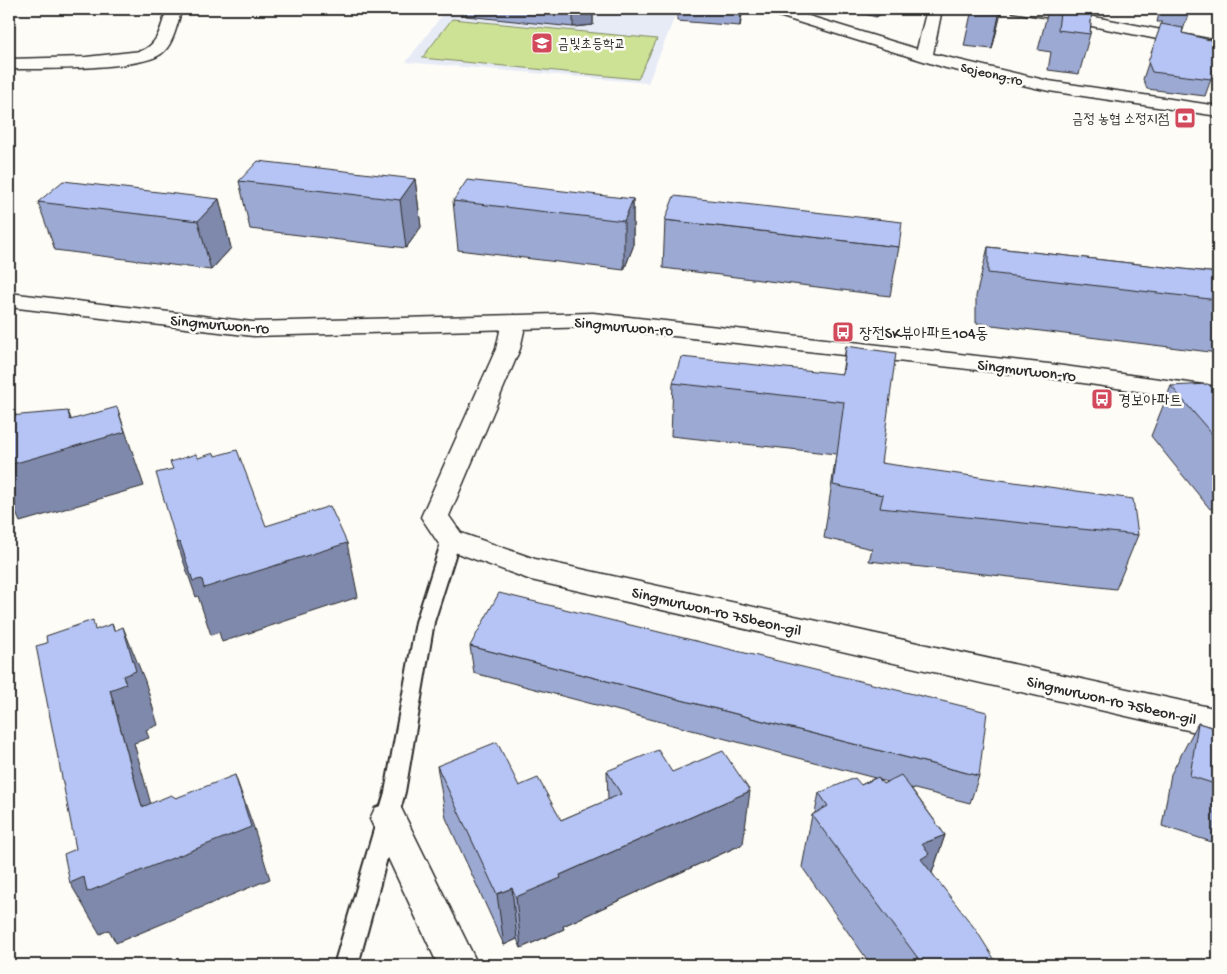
<svg xmlns="http://www.w3.org/2000/svg" width="1227" height="974" font-family="'Gochi Hand','Poor Story',sans-serif">
<rect width="100%" height="100%" fill="#fdfcf7"/>
<filter id="ink" filterUnits="userSpaceOnUse"><feTurbulence type="fractalNoise" baseFrequency=".02" numOctaves="2"/><feDisplacementMap in="SourceGraphic" scale="10" xChannelSelector="R" yChannelSelector="G"/><feConvolveMatrix kernelMatrix="1 2 1 2 8 2 1 2 1" color-interpolation-filters="sRGB"/></filter>
<g filter="url(#ink)">
<!-- built -->
<path fill="#e7ebf6" d="M447,9H678L648,83L406,62Z"/>
<!-- green -->
<path fill="#cee296" stroke="#7c8660" d="M452,19L657,39L638,79L422,58Z"/>
<g fill="none" stroke-linecap="round" stroke-linejoin="round">
<!-- lane casing -->
<g stroke="#2b2b2b" stroke-width="4">
<path id="lane" d="M451,534L457,536L460,540L434,622L405,792L358,965H334L385,792L416,622L442,540L445,536Z"/>
</g>
<!-- street casing -->
<g stroke="#2b2b2b" stroke-width="3">
<path id="street" d="M167,9H182C177,23 174,45 161,54C139,70 39,69 9,69V59L86,57L141,51C159,44 161,26 167,9Z
M763,9H786L917,49L927,9H942L933,54L1049,81L1218,106V116L1049,91L946,68L766,12Z
M1010,9H1053L1218,41V51L1051,18L1013,12Z
M514,315L522,317L526,322L520,349L449,516L461,533L535,559L1218,709V737L531,580L441,547L421,517L496,349L502,322L506,317Z
M388,803L401,808L478,965H438L370,819L375,808Z"/>
</g>
<!-- secondary casing -->
<g stroke="#2b2b2b" stroke-width="3">
<path id="secondary" d="M9,293L253,322L593,313L1049,364L1218,387V403L1049,378L593,327L253,336L9,307Z"/>
</g>
<!-- lane -->
<use href="#lane" fill="#fdfcf7" fill-rule="evenodd"/>
<!-- street -->
<use href="#street" fill="#fdfcf7" fill-rule="evenodd"/>
<!-- secondary -->
<use href="#secondary" fill="#fdfcf7" fill-rule="evenodd"/>
</g>
<!-- wall -->
<path fill="#9ca9d2" stroke="#2b2b2b" fill-rule="evenodd" d="M465,9H598L593,11V25L573,27L466,16Z
M677,9H743L740,26L677,21Z
M846,9H890L876,17Z
M972,9H1002L992,49L964,46Z
M1092,9L1090,34L1079,74L1048,70L1051,52L1038,50L1048,11Z
M1124,9H1190L1182,33L1211,79L1205,96L1147,89L1143,79L1162,22H1157L1159,14Z
M415,179L421,227L406,248L250,229L239,181Z
M219,199L231,248L211,270L55,250L38,202Z
M633,199V247L624,270L458,250L453,201Z
M665,220L899,247L890,296L663,268Z
M988,247L1218,273V353L976,323V296Z
M846,346L881,463L1138,535L1116,589L869,561L872,549L824,538L836,454L671,436L673,383L842,374Z
M1171,386L1218,394V508L1210,509L1151,436Z
M470,646L979,776L970,803L911,788L945,835L932,873L998,965H871L802,867L812,815L815,813L819,793L861,785L875,778L474,673ZM879,780L884,781L888,782L883,784Z
M1198,723L1218,729V844L1162,826L1171,774Z
M437,766L519,786L561,820L608,800L607,771L672,772L743,844L563,926L564,929L521,948L517,939L504,945L446,818Z"/>
<!-- shaded-wall -->
<path fill="#7f89ab" stroke="#2b2b2b" d="M591,9H598L593,11V25L573,27V11Z
M741,9H743L740,26Z
M877,9H890L876,17Z
M1001,9H1002L992,49L1000,10Z
M415,179L421,227L406,248L400,200Z
M219,199L231,248L211,270L198,221Z
M633,199V247L624,270V221Z
M9,399L26,441L9,450Z
M117,407L144,486L20,522L9,497V465L70,420L68,411L81,445Z
M180,542L347,543L358,597L222,642L219,632L211,635L198,596L196,597L177,543Z
M112,624L132,672L123,627L145,681L158,725L146,730L149,738L134,743L166,859L142,807L110,690L123,676Z
M235,775L254,828L270,879L116,943L109,930L100,934L70,883Z
M750,791L743,844L563,926L564,929L521,948L516,897L560,875Z
M945,835L927,887L917,891L922,844Z
M512,888L517,939L504,945L497,894Z"/>
<!-- building -->
<path fill="#b5c4f4" stroke="#2b2b2b" d="M552,9H592L573,11Z
M1049,9H1092L1090,34L1058,30L1060,12L1048,11Z
M1161,24L1183,28L1182,33L1218,42L1211,79L1152,72L1148,62Z
M258,161L415,179L400,200L239,181Z
M467,180L633,199L624,221L453,201Z
M63,181L219,199L198,221L38,202Z
M674,196L902,222L899,247L665,220Z
M988,247L1218,273V300L988,273Z
M846,346L896,353L881,463L1133,499L1138,535L880,508L883,495L833,485L844,402L673,383L681,357L843,374Z
M1208,384L1218,394V441L1171,386Z
M117,407L125,432L9,465V416L68,411L70,420Z
M237,450L266,526L330,506L347,543L204,588L202,579L193,581L180,542L177,543L156,473L173,469L170,462L196,454L198,458L214,453L215,456Z
M499,593L987,712L979,776L470,646Z
M93,620L95,630L112,624L114,631L123,627L136,671L123,676L126,684L110,690L142,807L171,795L176,798L235,775L251,827L87,892L84,877L70,883L64,854L76,849L36,646L47,643L46,636Z
M1198,723L1218,729V785L1190,776Z
M497,742L519,786L538,778L561,820L621,794L607,771L658,750L672,772L723,751L750,791L560,875L561,878L516,897L512,888L497,894L437,766Z
M901,775L945,835L922,844L929,854L921,859L976,930L998,965H923L812,815L828,806L819,793L855,778L861,785L878,777L883,784Z
M1029,957L1035,965H1007Z"/>
</g>
<!-- icons -->
<defs>
<g id="school-square" transform="scale(1.125)"><rect x="-9" y="-9" width="18" height="18" rx="4" fill="#d1495b" stroke="#fdfcf7"/><path d="M0-5L7-2L0 1L-7-2ZM-4 1L0 2.5L4 1V4Q0 6-4 4Z" fill="#fff"/></g>
<g id="bank-square" transform="scale(1.125)"><rect x="-9" y="-9" width="18" height="18" rx="4" fill="#d1495b" stroke="#fdfcf7"/><path d="M-6-4H6V4H-6ZM0-2.3a2.3 2.3 0 1 0 0 4.6a2.3 2.3 0 1 0 0-4.6Z" fill="#fff"/></g>
<g id="bus-square" transform="scale(1.125)"><rect x="-9" y="-9" width="18" height="18" rx="4" fill="#d1495b" stroke="#fdfcf7"/><path d="M-5-6H5V4H4V6H2V4H-2V6H-4V4H-5ZM-3.5-4V0h7V-4ZM-3.5 1.2v1.5H-2V1.2ZM2 1.2v1.5H3.5V1.2Z" fill="#fff"/></g>
</defs>
<g fill-rule="evenodd">
<use href="#school-square" x="542" y="43"/>
<use href="#bank-square" x="1185" y="118"/>
<use href="#bus-square" x="843" y="332"/>
<use href="#bus-square" x="1102" y="399"/>
</g>
<g text-anchor="middle" stroke-width="5" stroke-linejoin="round" paint-order="stroke">
<!-- far-poi labels -->
<g font-size="14" fill="#2b2b2b" stroke="#fdfcf7" text-anchor="start">
<text x="558" y="48">금빛초등학교</text>
<text x="1169" y="123" text-anchor="end">금정 농협 소정지점</text>
</g>
<!-- far-street labels -->
<g font-size="14" fill="#2b2b2b" stroke="#fdfcf7">
<text transform="translate(992 73) rotate(13)" y="5">Sojeong-ro</text>
</g>
<!-- street labels -->
<g font-size="16" fill="#2b2b2b" stroke="#fdfcf7">
<text transform="translate(220 323) rotate(5)" y="6">Singmurwon-ro</text>
<text transform="translate(624 325) rotate(5)" y="6">Singmurwon-ro</text>
<text transform="translate(1027 369) rotate(7)" y="6">Singmurwon-ro</text>
<text transform="translate(717 610) rotate(13)" y="6">Singmurwon-ro 75beon-gil</text>
<text transform="translate(1112 699) rotate(13)" y="6">Singmurwon-ro 75beon-gil</text>
</g>
<!-- poi labels -->
<g font-size="16" fill="#2b2b2b" stroke="#fdfcf7" text-anchor="start">
<text x="859" y="338">장전SK뷰아파트104동</text>
<text x="1118" y="405">경보아파트</text>
</g>
</g>
<!-- margin -->
<rect width="1227" height="974" fill="none" stroke="#fdfcf7" stroke-width="30"/>
<rect x="15" y="15" width="1197" height="944" fill="none" stroke="#2b2b2b" stroke-width="2" filter="url(#ink)"/>
</svg>
